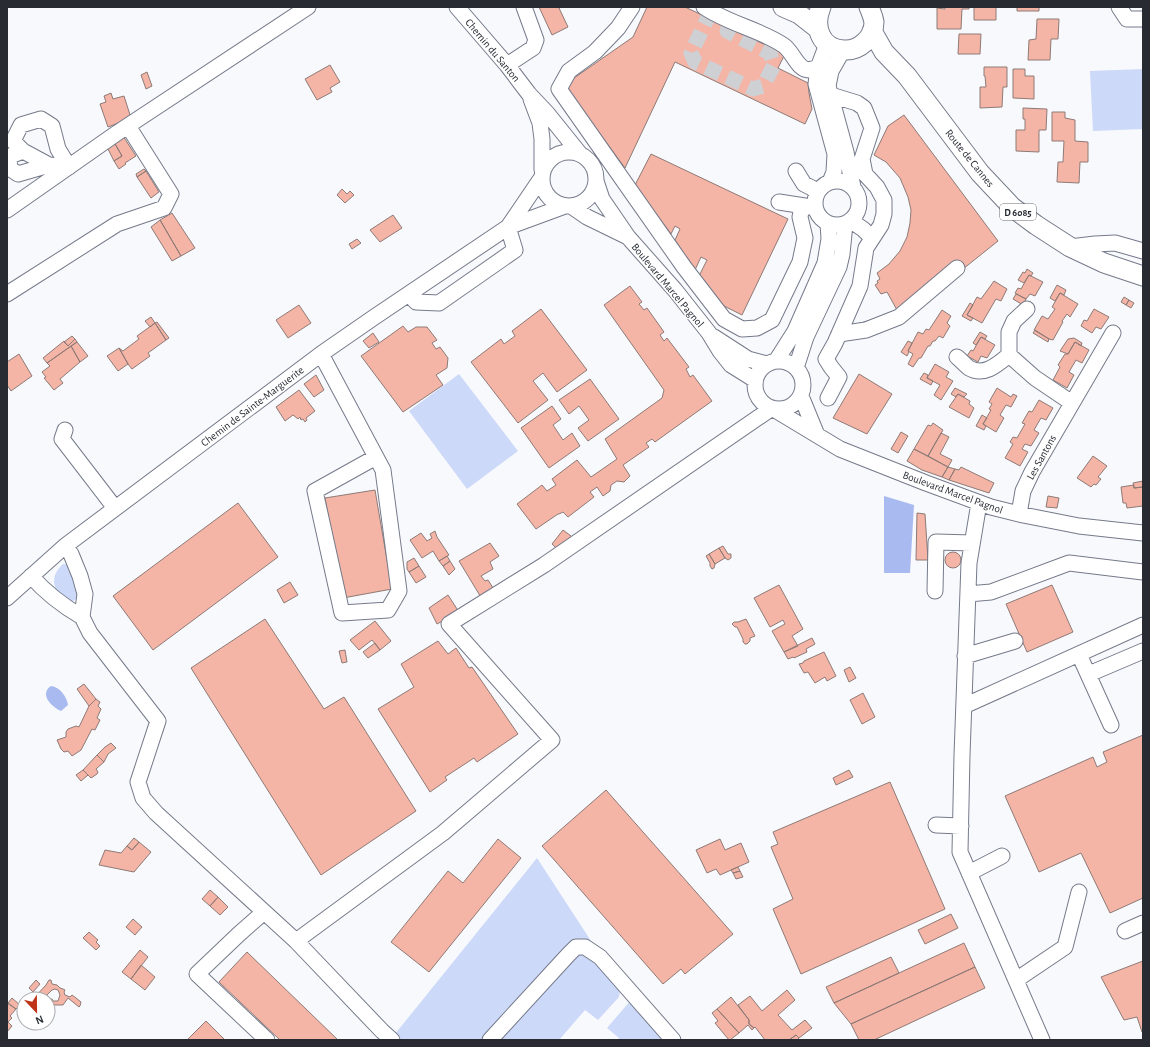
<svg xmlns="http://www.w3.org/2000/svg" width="1150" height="1047" font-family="'Alegreya Sans',sans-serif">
<rect width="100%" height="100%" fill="#f8f9fd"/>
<!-- green -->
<path fill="#cdd9f9" d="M1143,69V129L1093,131L1090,71Z
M459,374L518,451L467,489L409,411Z
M63,564H65L73,570L79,595L75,600L69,603C65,599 59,596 57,591C51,581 55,571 63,564Z
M537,858L619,984L620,991L619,997L598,1020L585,1010L559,1040H394L395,1034Z
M631,1000L669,1040H618L619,1038L607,1028Z"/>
<!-- water -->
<path fill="#a8baef" d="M884,496L914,505L910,573H884Z
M51,686C60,687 67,697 68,705L61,711C51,707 39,694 51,686Z"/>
<!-- building -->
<path fill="#f4b4a6" stroke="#8e7a76" d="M539,7H561L559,8L568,27L552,35Z
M647,7H685L785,54L778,68L808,83L809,93L812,109L805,124L675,62L625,168L564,85L633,37Z
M945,7H969V9H962L961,29H937V8L945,9Z
M974,7H996V20H974Z
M1017,7H1039V11H1017Z
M1037,19H1059L1058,39H1051L1050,60H1028L1029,40L1036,39Z
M959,34H981L980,54H958Z
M330,65L340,82L330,88L332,92L317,100L305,79Z
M984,67H1007V87H1003L1002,107L980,108V87H986L985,76H984Z
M1013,69H1025V76H1034V99L1013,98Z
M147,72L152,86L146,89L141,75Z
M111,93L113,99L124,96L131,118L108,127L100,104L106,102L104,96Z
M1023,108L1047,109L1046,130H1039V152L1016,151V130H1025V119H1023Z
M1052,112H1065V118L1075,120V141L1088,142V162H1080L1079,183L1057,182L1058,162H1063L1064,141H1052Z
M904,115L998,241L903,317L854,325L874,319L897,310L887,292L881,294L875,285L878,283L877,281L880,279L877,273L889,264L900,251L907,237L910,223L911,210L908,197L900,178L886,162L874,155L888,126Z
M123,136L136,156L125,163L126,164L119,169L114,161L122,156L114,142Z
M114,142L122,156L114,161L107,147Z
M651,154L788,219L742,315L724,306L699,276L707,260L701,257L695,270L675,240L680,229L675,226L671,234L635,185Z
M144,169L146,171L137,177L136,174Z
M146,171L159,192L151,198L137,177Z
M342,189L347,194L350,191L354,195L345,203L337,195Z
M172,213L195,248L181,256L160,220Z
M393,215L402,228L380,242L370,230Z
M160,220L181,256L172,261L151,227Z
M357,239L361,243L352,249L349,244Z
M1027,269L1033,273L1031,276L1029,275L1024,283L1018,280L1023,272L1025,273Z
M1029,275L1043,282L1035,296L1030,294L1026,299L1015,293L1018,288L1021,289Z
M994,281L1007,289L1001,301L996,299L982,323L967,315L977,297L981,299Z
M1057,285L1066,290L1064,295L1060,293L1055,301L1050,298Z
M630,286L642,302L639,304L644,310L647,308L664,332L660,335L664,341L667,338L689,367L686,369L690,377L693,375L712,401L655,442L652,439L646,443L649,447L623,465L630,476L624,482L617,481L611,485L610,491L603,496L597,487L590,492L594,497L568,517L563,512L559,514H558L536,529L517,504L542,485L547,491L556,485L552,479L577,460L591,477L617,459L605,439L662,398L664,390L604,305Z
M1060,293L1078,304L1070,317L1067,314L1062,321L1063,322L1053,340L1049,339L1034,330L1042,316L1048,319L1055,309L1052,307Z
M1016,294L1026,299L1023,305L1013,299Z
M1124,297L1129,300L1126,305L1121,302Z
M1129,300L1134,303L1131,308L1126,305Z
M970,303L973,305L967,315L973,318L971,321L962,316Z
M299,305L311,323L288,338L276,320Z
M541,309L587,370L557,392L543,373L533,381L548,400L518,423L471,362L501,339L504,344L515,336L512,331Z
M1094,309L1109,317L1101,329L1096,327L1092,333L1081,326L1084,320L1087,321Z
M942,310L951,316L947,323L950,326L943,338L939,336L935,341H933L930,346H928L921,358H919L913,367L908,364L913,354L908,351L918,332L923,334L926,329L929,330Z
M151,317L155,323L150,327L145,321Z
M157,322L169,338L166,340L155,323Z
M155,323L166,340L148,353L150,356L132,369L128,364L119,348L123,351L139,339L137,336Z
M403,326L408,332L416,327H427L437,340L432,343L436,349L440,347L448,358L447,368L436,375L443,385L403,412L361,356Z
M1035,330L1049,339L1048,342L1033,333Z
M980,332L987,336L985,339L981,337L976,345L973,343Z
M373,333L379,342L369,348L363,341Z
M72,336L75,339L68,346L64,342Z
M981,337L995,345L987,358L981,356L978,362L967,356L971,350L973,351Z
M1074,338L1082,343L1081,346L1075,342L1068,354L1060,351L1068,339Z
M75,339L77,342L47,363L43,358L64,341L68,346Z
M908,341L912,343L908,351L909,352L907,356L901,352Z
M77,342L88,356L80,362L71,346Z
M1075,342L1089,350L1082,363L1076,360L1069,372L1074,375L1067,388L1053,380L1060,367L1058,365L1065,354H1068Z
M71,346L80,362L60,379L63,383L54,390L44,378L46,377L42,372L50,366L47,363Z
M119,348L128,364L118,371L107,356Z
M19,354L32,376L11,391L7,385V362Z
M935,364L949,372L946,377L953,381L941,400L934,395L940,385L927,378Z
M924,373L928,375L927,378L933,381L931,385L920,379Z
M859,374L892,394L867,434L833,418Z
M316,375L324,390L314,397L304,384Z
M590,379L619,419L588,441L578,428L589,420L579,406L569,414L559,400Z
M955,388L967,394L964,397L958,394L956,397L951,394Z
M997,388L1011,397L1013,394L1017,396L1011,407L1006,405L1000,415L1004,418L996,432L983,424L991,410L989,409L992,404L989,402Z
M299,390L315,411L306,418L307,420L305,422L303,419L301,420L300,417L298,419L293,415L285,421L276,407Z
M958,394L970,401L969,404L974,408L969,418L949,407Z
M1039,400L1053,408L1046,420L1041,418L1034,430L1039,433L1031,446L1025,444L1022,449L1028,452L1020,466L1005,458L1013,444L1010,442L1013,437L1017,438L1025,424L1022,423L1029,411L1032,412Z
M552,406L561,419L553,425L563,440L572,433L580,446L549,468L521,428Z
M982,415L987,418L983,424L986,426L984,430L976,426Z
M933,423L943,430L928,456L914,449L928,425L931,426Z
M901,432L908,436L898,453L891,449Z
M941,433L949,437L940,454L952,460L948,467L928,456Z
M914,449L948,467L942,477L922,470L907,461Z
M1093,456L1107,466L1098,477L1101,479L1096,485L1094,484L1091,487L1077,478Z
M948,467L955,469L949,480L942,477Z
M961,467L994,483L989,493L949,480L955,469L959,470Z
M1143,481V487L1134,488L1133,483Z
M1134,485V488L1143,487V506L1127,508L1126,503H1123L1121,487Z
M375,490L392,589L343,598L325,498Z
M1048,496L1059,498L1057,508L1046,507Z
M238,503L278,557L153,650L113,596Z
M917,513L925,514L928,560H916Z
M563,530L575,539L558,550L552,544Z
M435,531L437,537L449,555L439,561L433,551L422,558L410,540L421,533L427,541L432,538L430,534Z
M490,543L499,556L490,562L493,569L481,576L485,581L488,580L495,591L482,599L459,561Z
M723,546L728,554H731V558L728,560L725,558L719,548Z
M719,548L725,558L715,564L709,554Z
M945 560a8 8 0 1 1 16 0a8 8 0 1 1-16 0Z
M709,554L715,564L714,568L712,569L710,566V563L706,556Z
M447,556L450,561L443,566L439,561Z
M414,558L419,566L409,572L407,569V562Z
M450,561L455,569L449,575L443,566Z
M419,566L426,577L416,583L409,572Z
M290,582L298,595L284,603L277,590Z
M779,585L803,629L792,636L798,646L784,652L772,631L785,624L783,620L770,627L754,598Z
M1052,585L1073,632L1027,652L1006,604Z
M448,595L459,612L437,624L429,608Z
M265,619L324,709L344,697L416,811L321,875L191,668Z
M746,619L755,636L750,638V641L747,644H745L743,642V639L737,627H735L732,624L734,622H738Z
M375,621L391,641L380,650L372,640L359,650L350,640Z
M812,638L815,644L806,649L807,652L794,658L793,657L788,659L784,652Z
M438,641L448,654L456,648L469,668L472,667L518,734L477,762L474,758L445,777L447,780L430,792L378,709L414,687L401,664Z
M375,643L380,650L368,658L363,652Z
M345,650L347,662L342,663L339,651Z
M824,652L836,676L827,681L825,677L815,683L808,672L804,673L799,664L803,663L804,661Z
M850,667L856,678L849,682L844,670Z
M84,684L96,699L89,706L77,689Z
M863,693L875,717L862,724L850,700Z
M96,699L100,702L98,706L101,709L97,718L100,720L95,730L92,729L81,750L72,756L68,751L64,752L61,749L57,740L66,737V732L68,729L76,726L79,727L89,706Z
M1143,735V898L1110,913L1081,853L1039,872L1005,796L1093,757L1097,767L1107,762L1103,752Z
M111,743L116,748L108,754L104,762L97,755L105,747Z
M97,755L104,762L96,769L98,772L97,774L91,778L83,770Z
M83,770L88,775L81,781L76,775Z
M849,770L853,777L836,785L833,778Z
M890,782L945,909L801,974L773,909L793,899L771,847L778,844L773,832Z
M606,790L733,934L685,974L681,969L663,984L542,846Z
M134,838L139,842L132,850L127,846Z
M498,839L521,858L429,972L391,942L448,871L463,883Z
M720,839L725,850L741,843L749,862L720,875L716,869L707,873L696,850Z
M139,842L151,852L134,872L99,865L105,850L121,853L127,846L132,850Z
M738,867L740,871L733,873L731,870Z
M740,871L743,877L736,879L733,873Z
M210,890L218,897L210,906L202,899Z
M218,897L228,907L220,915L210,906Z
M951,914L958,928L925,944L918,930Z
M133,919L142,927L135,935L126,927Z
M89,932L98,940L96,942L100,946L96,950L83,938Z
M964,943L975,967L851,1024L834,1003Z
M140,950L148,957L131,979L122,972Z
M247,952L338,1040H280L219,982Z
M891,957L899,973L834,1003L826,987Z
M1143,961V1032H1142L1137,1017L1124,1020L1101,977Z
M141,965L155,977L145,990L131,979Z
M975,967L985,988L874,1040H859L851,1024Z
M36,980L40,984L33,992L29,988Z
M49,980H51L52,984L57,985L60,988L63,989L65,990L64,992L65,995L70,997L72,995L76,998L81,1002L80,1006L79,1007L68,998L63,1005H53V1006L48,1012V1001L50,999H52L53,1001H58L60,995L58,990L55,989L52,990L43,999H33L46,985Z
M787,990L795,1000L778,1015L792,1030L805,1020L812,1028L799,1038L796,1035L789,1040H765L755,1027L754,1028L749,1024V1020L738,1005L750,996L762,1011Z
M731,997L749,1020V1024L754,1028L752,1030L748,1025L739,1033L717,1009Z
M12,998L20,1005L16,1009L8,1003Z
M7,1003L16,1009L10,1016L12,1018L8,1022L12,1026L7,1032Z
M717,1009L739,1033L730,1040H729L715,1023L718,1021L712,1013Z
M206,1021L225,1040H187Z
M796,1035L799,1038L797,1040H789Z"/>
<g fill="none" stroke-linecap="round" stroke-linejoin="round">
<!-- minor-tunnel -->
<path stroke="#ced0d4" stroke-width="15" stroke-dasharray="15 8" stroke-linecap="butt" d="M711,11L691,53L695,62L753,89L763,86L774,65L770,53L727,31L731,21"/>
<!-- minor casing -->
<g stroke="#757a8a" stroke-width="17">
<path id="minor" d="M457,7L507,65L529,94L547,113L580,154
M632,7L618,28L595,52L569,71L559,89L684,267L724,319L742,329L757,328L772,320L800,262L805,238L800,217L802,206
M704,7C729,24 759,29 783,45C793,51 797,70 809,70C812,69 815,68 818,68
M1119,7L1127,19H1143
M827,44L818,68L816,84L835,154L834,172L830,182
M843,50L831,71L828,86L846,152L853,187
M507,65L533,48L536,40L524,7
M531,99L540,123L542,139V170
M41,119L52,126L58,149L69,167L49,165L23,151L13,141L21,125Z
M23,151L10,156L9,168L18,174L49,165
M542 179a27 27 0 1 1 54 0a27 27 0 1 1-54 0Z
M796,171L804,184L812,188L817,193
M815 203a22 22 0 1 1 44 0a22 22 0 1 1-44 0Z
M596,181L602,199L628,237L675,290L709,333L720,351L731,365L755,380
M779,202L811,207
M571,206L587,217L628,237
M7,210L117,133L308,7
M851,221L863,229L872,238
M508,227L542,177
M1070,247L1095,244L1115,243L1143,251
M7,294L117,224L164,208L171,194L128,126
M409,294L416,302L439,303L515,250L508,227
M839,334L866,330L899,317L957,268
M714,337L748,359L767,364
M321,354L376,457L383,470L399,591L388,610L342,613L315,491L376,457
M1009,355V332L1014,321L1027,309
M957,357C961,360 965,365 969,368C984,377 998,364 1009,355L1035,378L1072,403
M755 385a24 24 0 1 1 48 0a24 24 0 1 1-48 0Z
M776,361L795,331L825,263L829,239L828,223
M796,368L806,337L839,267L842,254L845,224
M801,396L817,435
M828,398L839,377L831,367L826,359L835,343L860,286L866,248L881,225L884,214V200L877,187L865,174L862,159L872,128L864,108L857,103L831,95
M65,430L62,439L115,508
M979,503L969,563L962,755L960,852L1042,1040
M1019,514L1023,491L1032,472L1113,333
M65,546L71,554L80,576L85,594L82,617L90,633L158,721L138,782L143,798L156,813L296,941L382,1031L392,1040
M31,576C46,593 63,606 82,617
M935,591L936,542L972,543
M968,594L991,592L1069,563L1143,572
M7,598L65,546L321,354L373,318L508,227L565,206
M965,656L1015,641
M1082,661L1111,725
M1089,674L1143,651
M964,706L1143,625
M936,825L961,826
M969,873L1002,856
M264,912L239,934L197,974L267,1040
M1125,931L1143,923
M296,941L443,833L552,740L449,624L544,565L772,408L840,449L926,483L991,507L1023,515L1079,526L1143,533
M1016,980L1065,947L1079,892
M490,1040L568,955L576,947H585L600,957L673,1040"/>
</g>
<!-- major casing -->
<g stroke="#757a8a" stroke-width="21">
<path id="major" d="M783,7L799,14L817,28
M821,7C813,26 820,49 844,50C859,51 874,38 874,22C873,16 871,12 869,7
M872,31L884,52L907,76L980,173L1012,207L1036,225L1070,247L1104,263L1143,276"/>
</g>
<!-- minor -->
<use href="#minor" stroke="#fff" stroke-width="15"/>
<!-- major -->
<use href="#major" stroke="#fff" stroke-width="19"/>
</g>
<g text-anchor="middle" stroke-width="3" stroke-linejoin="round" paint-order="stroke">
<!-- shield labels -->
<rect fill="#fff" stroke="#686b70" stroke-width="1" x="1000" y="204" width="36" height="16" rx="3"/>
<g font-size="10" font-weight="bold" fill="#282b32">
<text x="1018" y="216">D 6085</text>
</g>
<!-- street labels -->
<g font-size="11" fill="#282b32" stroke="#fff">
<text transform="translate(493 50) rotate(50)" y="4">Chemin du Santon</text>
<text transform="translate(970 158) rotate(51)" y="4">Route de Cannes</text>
<text transform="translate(668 285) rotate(50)" y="4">Boulevard Marcel Pagnol</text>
<text transform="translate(252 406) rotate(-37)" y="4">Chemin de Sainte-Marguerite</text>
<text transform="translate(1041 457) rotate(-61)" y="4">Les Santons</text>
<text transform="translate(953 492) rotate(20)" y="4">Boulevard Marcel Pagnol</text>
</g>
</g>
<!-- border -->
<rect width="1150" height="1047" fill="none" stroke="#282b32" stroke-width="16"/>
<!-- north arrow -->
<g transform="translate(36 1011) rotate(158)"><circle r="19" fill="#ffffff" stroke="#a9aaad"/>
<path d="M0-3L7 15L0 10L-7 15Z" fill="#bf3418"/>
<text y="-6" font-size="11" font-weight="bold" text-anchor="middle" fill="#282b32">N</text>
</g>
</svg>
